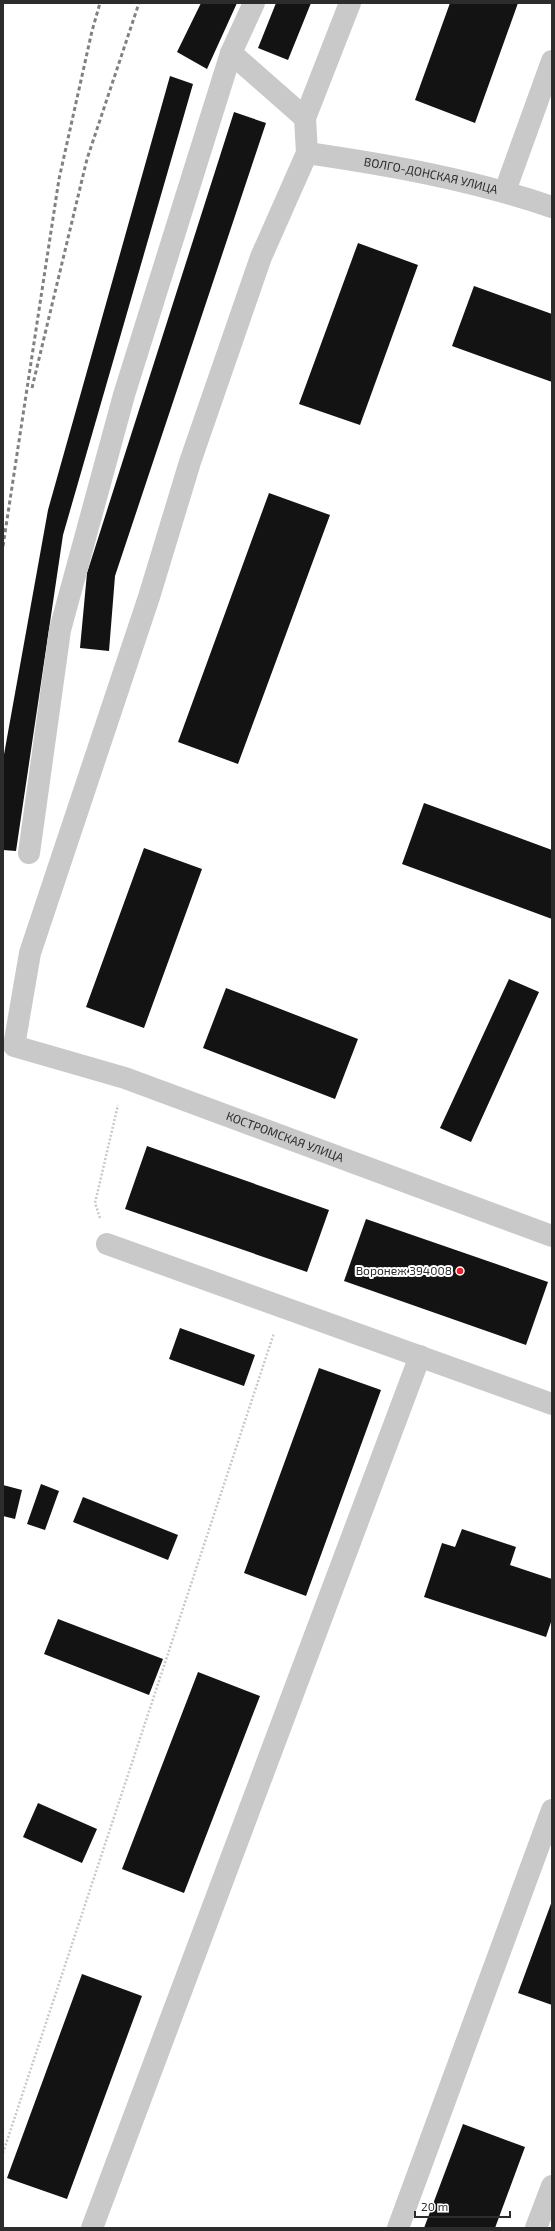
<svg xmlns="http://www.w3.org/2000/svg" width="555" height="2231" viewBox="0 0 555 2231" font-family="'Exo 2',sans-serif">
<rect width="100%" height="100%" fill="#fff"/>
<path fill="#131313" d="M201,3H237L207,69L177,52Z
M276,3H311L288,60L258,48Z
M450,3H518L475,123L415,100Z
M170,76L193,84L63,535L16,851L3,850V760L48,510Z
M234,112L266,123L115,576L109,651L80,648L87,573Z
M358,243L418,265L360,425L299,404Z
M474,286L552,314V382L452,346Z
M269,493L330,515L238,764L178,742Z
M424,803L552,850V919L402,864Z
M144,848L202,869L144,1028L86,1007Z
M509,979L539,992L471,1142L440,1128Z
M226,988L358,1039L335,1099L203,1048Z
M147,1146L329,1210L307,1272L125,1209Z
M366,1219L548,1282L526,1345L344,1281Z
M180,1328L255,1355L244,1386L169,1359Z
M319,1368L381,1390L306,1596L244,1573Z
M41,1484L59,1491L45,1530L27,1524Z
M3,1485L22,1490L15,1519L3,1516Z
M83,1497L178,1535L168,1560L73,1522Z
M462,1529L516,1547L510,1565L552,1579V1619L546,1637L424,1597L442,1543L455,1547Z
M58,1619L163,1659L149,1695L44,1654Z
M198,1672L260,1696L184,1893L122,1869Z
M38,1803L97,1829L82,1863L23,1837Z
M552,1901V2005L518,1993Z
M82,1974L142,1996L67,2199L7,2178Z
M463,2124L525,2147L495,2228H424Z"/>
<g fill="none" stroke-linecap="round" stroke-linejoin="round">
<path stroke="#c9c9c9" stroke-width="2.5" stroke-dasharray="2 2" stroke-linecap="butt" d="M100,1218L95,1203L118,1105
M3,2153L274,1333"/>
<g stroke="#c9c9c9" stroke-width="22">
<path d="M254,3L231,53L305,118"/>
<path id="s1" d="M350,3L305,118L307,153L261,257L190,462L149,597L30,953L14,1046L125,1078L552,1236"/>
<path id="s2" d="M307,153C390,165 473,180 552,207"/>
<path d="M505,191L552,61"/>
<path d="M29,853L60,630L124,395L231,53"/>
<path d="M107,1244L552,1404"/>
<path d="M92,2228L420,1356"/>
<path d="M398,2228L552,1810"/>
<path d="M536,2228L552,2186"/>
</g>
<path stroke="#818181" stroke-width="3" stroke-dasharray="4 3" stroke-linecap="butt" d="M32,388L87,159L139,3
M3,546L59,179L92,31L100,3"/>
</g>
<circle fill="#f71a2a" stroke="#fff" stroke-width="1.5" cx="460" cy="1271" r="4"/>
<g text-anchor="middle" stroke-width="4" stroke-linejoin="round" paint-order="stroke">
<g font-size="12" fill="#2c2c2c" stroke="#fff">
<text dy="4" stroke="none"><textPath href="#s2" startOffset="126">ВОЛГО-ДОНСКАЯ УЛИЦА</textPath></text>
<text dy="4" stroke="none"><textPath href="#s1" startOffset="1386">КОСТРОМСКАЯ УЛИЦА</textPath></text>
</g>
<g font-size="12" fill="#2c2c2c" stroke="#fff" text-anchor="end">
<text x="452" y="1275">Воронеж 394008</text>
</g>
</g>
<rect width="555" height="2231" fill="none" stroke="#2c2c2c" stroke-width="8"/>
<path d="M415 2211v6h95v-6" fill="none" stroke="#2c2c2c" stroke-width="2"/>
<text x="421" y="2211" font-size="12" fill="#2c2c2c" stroke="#ffffff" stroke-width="3" paint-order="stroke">20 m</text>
</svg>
